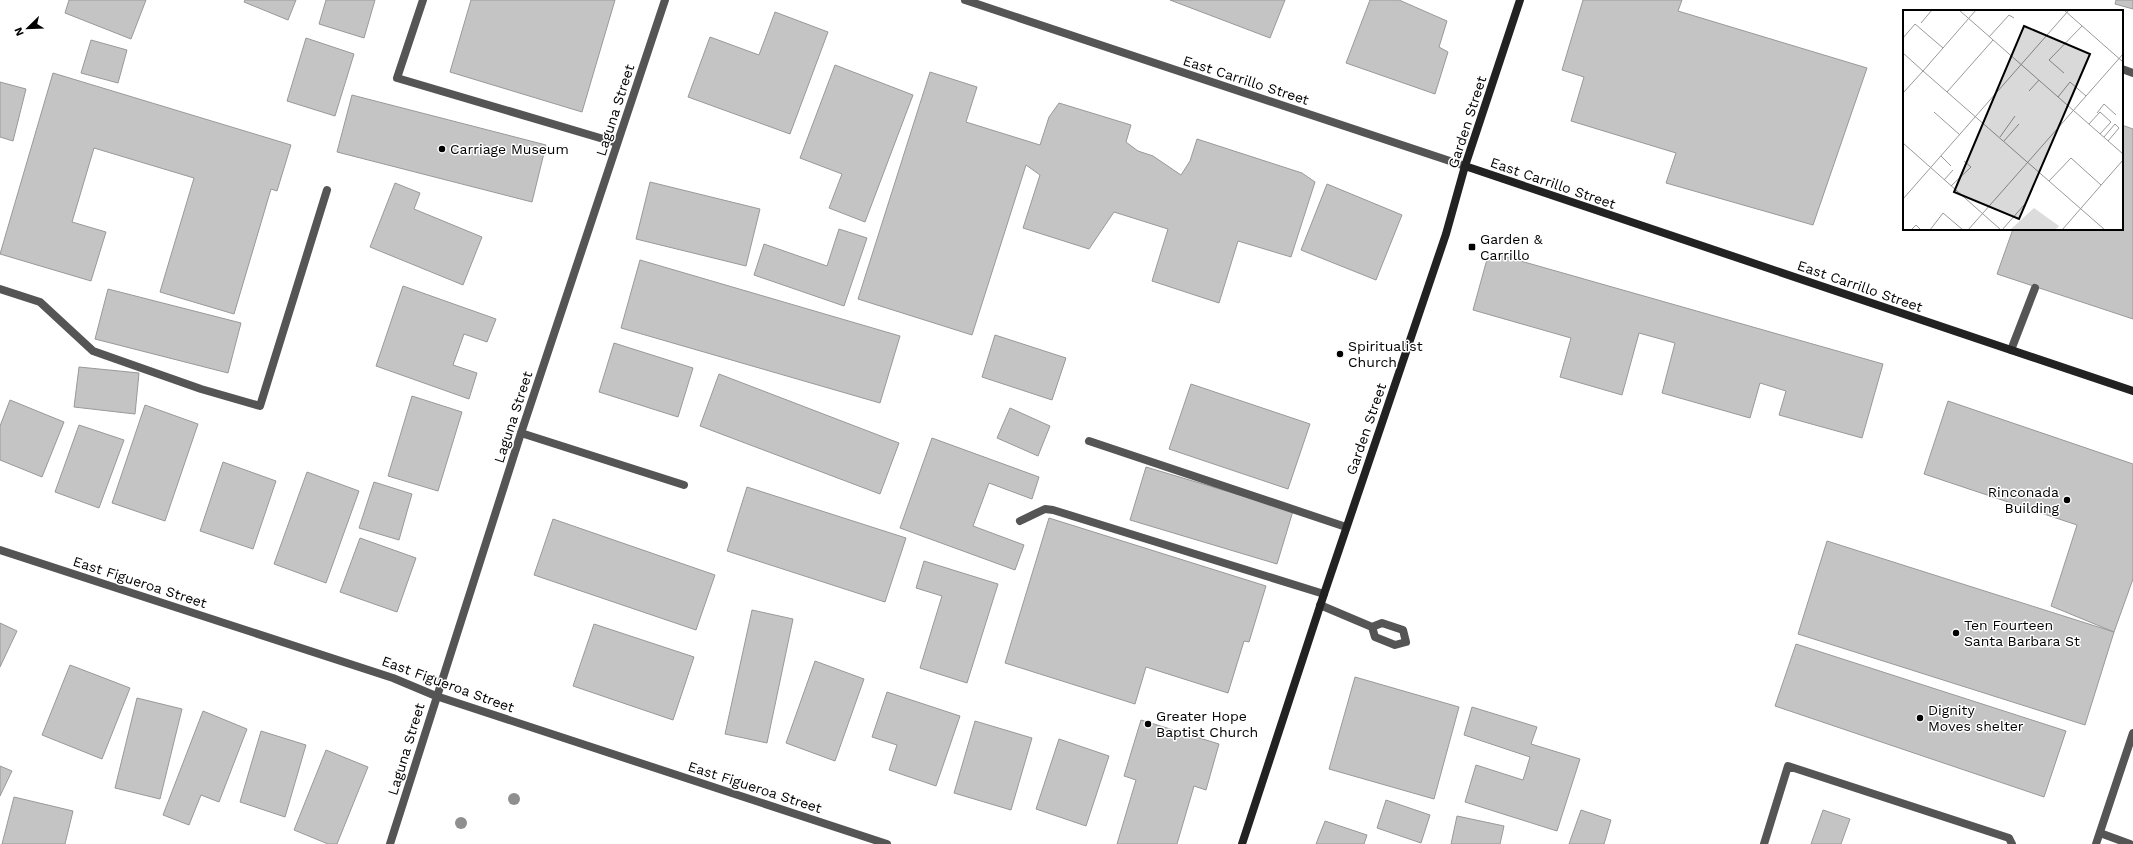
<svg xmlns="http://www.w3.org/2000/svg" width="2133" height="844" viewBox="0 0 2133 844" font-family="'Work Sans',sans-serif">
<rect width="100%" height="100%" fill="#fff"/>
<path fill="#c4c4c4" stroke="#999" d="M69,0H146L131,39L65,13Z
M245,0H296L288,20L244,2Z
M326,0H375L364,38L319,24Z
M471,0H615L582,112L450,72Z
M1170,0H1285L1270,38Z
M1370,0H1399L1447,21L1439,47L1448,52L1435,94L1346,63Z
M1583,0H1682L1678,11L1867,68L1813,225L1666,183L1676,153L1571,121L1584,77L1562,70Z
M2116,0H2133V9L2115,4Z
M775,12L828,32L790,134L688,97L710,37L759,55Z
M306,38L354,54L335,116L287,101Z
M91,40L127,50L118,83L81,73Z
M835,65L913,95L865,222L829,208L842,174L800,158Z
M930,72L977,87L966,122L1040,145L1049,117L1059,103L1131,125L1126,142L1138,151L1153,156L1181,175L1190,161L1197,139L1302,173L1315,182L1291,257L1238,241L1219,303L1152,281L1168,229L1114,212L1089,249L1023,228L1040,175L1026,165L972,335L858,299Z
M53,73L291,145L277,191L271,189L234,314L160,292L194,178L94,148L72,222L106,232L91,281L0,254Z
M0,82L26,89L13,141L0,137Z
M352,95L546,145L532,202L337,152Z
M2122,125L2133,129V319L1997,274L2013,229H2122Z
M650,182L760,209L746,266L636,239Z
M395,183L420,193L414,209L482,237L463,285L370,247Z
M1327,184L1402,215L1376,280L1301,250Z
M839,229L867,238L844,306L754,275L764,244L827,266Z
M1489,252L1883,364L1862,438L1779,415L1786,391L1760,383L1750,418L1662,393L1675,343L1639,333L1622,395L1560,377L1571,338L1473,310Z
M640,260L900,336L880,403L621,328Z
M403,286L496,319L487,342L464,334L453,365L477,373L469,399L376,366Z
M108,289L241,323L228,373L95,339Z
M995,335L1066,358L1052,400L982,377Z
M614,343L693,368L678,417L599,392Z
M79,367L139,373L135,414L74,407Z
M719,374L899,443L880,494L700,426Z
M1191,384L1310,424L1288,489L1169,449Z
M412,396L462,412L438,491L388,476Z
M10,400L64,422L42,477L0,460V426Z
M1948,401L2133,464V579L2114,632L2051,606L2077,525L1924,474Z
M145,405L198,424L165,521L112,503Z
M1010,408L1050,426L1038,456L997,438Z
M79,425L124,440L99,508L55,492Z
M932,438L1039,477L1032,499L989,483L973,526L1024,545L1015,570L900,528Z
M223,462L276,481L253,549L200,531Z
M1146,467L1293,511L1277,564L1130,520Z
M307,472L359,491L326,583L274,564Z
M374,482L412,494L399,540L359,528Z
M747,487L906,538L885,602L727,551Z
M1049,518L1266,586L1249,642L1244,641L1228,693L1146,667L1135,704L1005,663Z
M553,519L715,575L696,630L534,575Z
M360,538L416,558L397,612L340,592Z
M1827,541L2114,632L2085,725L1798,634Z
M924,561L998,584L967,683L920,668L942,596L916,588Z
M752,610L793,619L767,743L725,734Z
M0,623L17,631L0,667Z
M594,624L694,657L673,720L573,686Z
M1796,644L2066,731L2044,797L1775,706Z
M815,661L864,679L835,761L786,743Z
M70,665L130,688L102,759L42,735Z
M1355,677L1459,707L1434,799L1329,769Z
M887,692L960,716L936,786L889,770L897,745L872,737Z
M137,698L182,709L160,799L115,788Z
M1472,707L1537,727L1531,744L1580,759L1557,831L1465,802L1476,765L1523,780L1530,757L1464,735Z
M203,711L247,729L219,802L201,795L189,825L163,815Z
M1141,720L1219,744L1206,790L1194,786L1177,844H1117L1136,780L1124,776Z
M975,721L1032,738L1011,810L954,793Z
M261,731L306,745L285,817L240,802Z
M1059,739L1109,756L1086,826L1036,809Z
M326,750L368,767L337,844H328L294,830Z
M0,766L12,771L0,796Z
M14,797L73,811L65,844H2Z
M1386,800L1430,815L1421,843L1377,828Z
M1581,810L1611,820L1604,844H1569Z
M1823,810L1850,819L1841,844H1811Z
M1457,816L1504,826L1500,844H1451Z
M1325,821L1367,835L1364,844H1316Z"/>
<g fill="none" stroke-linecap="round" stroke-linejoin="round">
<path stroke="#555" stroke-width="8" d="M423,0L397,78L617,143
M2122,69L2133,73
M0,289L40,302L93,351L201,389L260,406L327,190
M2011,350L2035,288
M521,433L684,485
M1089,441L1346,527
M1020,521L1045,509L1053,510L1324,594
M1320,605L1372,627
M1382,623L1403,630L1406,642L1395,645L1375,637L1372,627Z
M2100,833L2130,844
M1764,844L1788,766L2009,838L2012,844"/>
<path stroke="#555" stroke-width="8" d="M965,0L1465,166
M0,550L393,678L436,696L887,844
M390,844L521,433L665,0
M2096,844L2133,733"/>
<path stroke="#222" stroke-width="8" d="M1465,166L2133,391
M1242,844L1324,594L1446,234L1465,166L1520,0"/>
</g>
<g fill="#8f8f8f">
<circle cx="514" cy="799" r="6"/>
<circle cx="461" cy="823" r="6"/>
</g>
<g fill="#000" stroke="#fff" stroke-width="1.5">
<circle cx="442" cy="149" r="4"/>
<rect x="1468" y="243" width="8" height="8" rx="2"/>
<circle cx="1340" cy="354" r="4"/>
<circle cx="2067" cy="500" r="4"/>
<circle cx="1956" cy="633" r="4"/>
<circle cx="1920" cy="718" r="4"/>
<circle cx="1148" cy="724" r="4"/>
</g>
<g text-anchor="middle" stroke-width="3" stroke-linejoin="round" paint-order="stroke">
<g font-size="14" fill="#000" stroke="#fff">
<text transform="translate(1246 80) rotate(18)" y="5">East Carrillo Street</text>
<text transform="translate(615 110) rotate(-72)" y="5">Laguna Street</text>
<text transform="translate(1467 122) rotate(-72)" y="5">Garden Street</text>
<text transform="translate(1553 183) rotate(19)" y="5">East Carrillo Street</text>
<text transform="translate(1860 286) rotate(19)" y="5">East Carrillo Street</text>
<text transform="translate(513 417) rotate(-72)" y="5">Laguna Street</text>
<text transform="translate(1366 429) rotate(-71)" y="5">Garden Street</text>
<text transform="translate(140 582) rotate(18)" y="5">East Figueroa Street</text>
<text transform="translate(448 684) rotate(20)" y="5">East Figueroa Street</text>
<text transform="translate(406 749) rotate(-73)" y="5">Laguna Street</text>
<text transform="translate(755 787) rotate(18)" y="5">East Figueroa Street</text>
</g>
<g font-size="14" fill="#000" stroke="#fff" text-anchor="start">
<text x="450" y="154">Carriage Museum</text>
<text x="1480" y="244">Garden &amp;<tspan x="1480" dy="16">Carrillo</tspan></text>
<text x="1348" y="351">Spiritualist<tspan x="1348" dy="16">Church</tspan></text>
<text x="2059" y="497" text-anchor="end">Rinconada<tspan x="2059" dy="16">Building</tspan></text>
<text x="1964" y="630">Ten Fourteen<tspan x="1964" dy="16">Santa Barbara St</tspan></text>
<text x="1928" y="715">Dignity<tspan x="1928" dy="16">Moves shelter</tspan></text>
<text x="1156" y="721">Greater Hope<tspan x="1156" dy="16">Baptist Church</tspan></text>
</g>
</g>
<g transform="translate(1903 10)">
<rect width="220" height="220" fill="#fff"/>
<path d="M131,198L156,216L152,220H107Z" fill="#dcdcdc"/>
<path fill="none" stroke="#999" stroke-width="1" d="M56,0L220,144M73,0L20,61L202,220M161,0L220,52M18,13L29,0M86,27L106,5L111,8M0,28L12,14L40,38M0,43L20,61L0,83M161,63L146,50L179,16M126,81L136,70M44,82L90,30M155,87L167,72L183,86M31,102L57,125M194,103L201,94L213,105M186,114L197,102L208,112L197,124M97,127L112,106M201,127L212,114L216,118L205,131M101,131L116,114M0,133L98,220M38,146L48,156M125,152L220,44M41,170L50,160M146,171L168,148L198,175M48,176L68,157L61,151M0,189L166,0M8,220L13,215L18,220M27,220L40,203L60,220M65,220L125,152M99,220L121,195M159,220L220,150"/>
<path fill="#000" fill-opacity="0.15" stroke="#000" stroke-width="2" d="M121,16L187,44L116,209L51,182Z"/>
<rect width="220" height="220" fill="none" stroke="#000" stroke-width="2"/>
</g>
<g transform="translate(28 28) rotate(247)" stroke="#ffffff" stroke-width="3" paint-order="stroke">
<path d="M0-3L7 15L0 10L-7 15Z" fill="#000000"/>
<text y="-6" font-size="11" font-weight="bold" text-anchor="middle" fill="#000000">N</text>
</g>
</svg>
